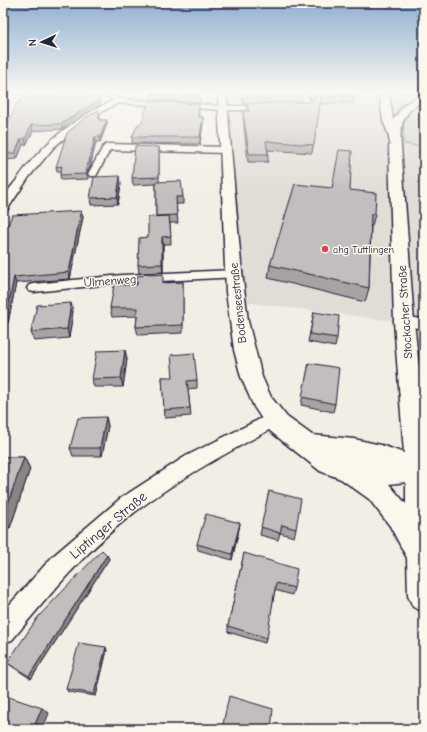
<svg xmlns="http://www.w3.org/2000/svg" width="427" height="732" viewBox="0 0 427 732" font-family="'Comic Neue',sans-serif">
<rect width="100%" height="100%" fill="#f2eee5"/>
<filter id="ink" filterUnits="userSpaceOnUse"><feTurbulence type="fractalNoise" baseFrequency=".025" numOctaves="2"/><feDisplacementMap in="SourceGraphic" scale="8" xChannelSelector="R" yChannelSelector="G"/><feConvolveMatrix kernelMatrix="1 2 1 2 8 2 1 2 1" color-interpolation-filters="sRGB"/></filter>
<g filter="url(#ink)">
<path fill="#e0dcd6" d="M225,92H378L383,103L388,137L404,144L424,147V325L246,302L228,108Z"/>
<path fill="#d4d1cc" stroke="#7b7a84" d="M388,92H423L402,104L397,110H393Z
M424,100V147L404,144C403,121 402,112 424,100Z"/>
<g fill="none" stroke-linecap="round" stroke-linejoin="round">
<defs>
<path id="minor" d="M104,92H111L119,99L224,106H268L272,108L268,110H224L118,103L85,121L54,147L29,177L7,210L3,211C3,207 2,202 3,199C6,192 13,185 18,178C42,144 74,118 112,101Z
M298,92H305L313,106L312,108L290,109V105L304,104Z
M107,144L227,147L231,150L227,153L110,150L96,176H90L88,174L103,147Z
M234,270L240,274L239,277L122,283L34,292L29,291L27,288L29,285L34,284L122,275Z
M404,317L424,319V329L399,325L397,322L399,319Z
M274,412L280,414L283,419L280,424C231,451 180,477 135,512C88,548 50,594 12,640L3,643V612L53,556L121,498L186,456Z"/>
<path id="tertiary" d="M218,92H226L241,263L248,321L262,377L271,397L287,417L312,435L354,439L381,445L404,453L394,322L389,146L395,143L401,146L414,322L424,412V612L413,607L408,596L407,558L390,526L369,499L341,479L320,471L270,431L254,407L241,377L234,350L226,292ZM406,482V504L389,484Z"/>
<path id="primary" d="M379,92H389L393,120L404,105L424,93V100C404,111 399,124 401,146L399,148H391L388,133L383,121Z"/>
</defs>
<use href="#minor" stroke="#22223b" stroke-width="3"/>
<use href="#tertiary" stroke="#22223b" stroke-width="3"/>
<use href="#primary" stroke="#22223b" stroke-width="3"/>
<use href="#minor" fill="#fbf7ec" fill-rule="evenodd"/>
<use href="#tertiary" fill="#fbf7ec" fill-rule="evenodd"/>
<use href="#primary" fill="#fbf7ec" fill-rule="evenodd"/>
</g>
<path fill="#a7a3a3" stroke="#22223b" d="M99,92L100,105L63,129L33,131L26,145H23L17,159L3,160V134Z
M239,92H301L302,95V102H310L312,101L306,92H350L354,96L353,103L320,104L312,153L268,150V162H248L243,118V111H246L247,104H244Z
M152,94L200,97V103L152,100Z
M199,110V117H203V123L200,144L132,143V137L141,124Z
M100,115V120H107V124L100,142H96L90,167L87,173L88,179L61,180L60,175L61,171H57L56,167Z
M159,147V182L183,197V204H176L178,223H170L171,244H163V272L139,273L138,265L148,237L156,216V184L133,185L132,178Z
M121,183L118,204L91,205L90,198Z
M350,190L375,214L372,226H371L369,288L365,302L268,278L270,265Z
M83,217L70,279L16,283L8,323L3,324V228Z
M183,282V333L138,335L136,327L137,316L112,317L110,308L137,285L163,283Z
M73,311L69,338L34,341L31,332Z
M314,312L337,338L335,347L308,342Z
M125,350L127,359L123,387H94L92,379Z
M309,363L335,404L333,412L301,405Z
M162,377L197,380V388L188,389L191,416L165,418Z
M106,417L108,426L102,456H73L70,448Z
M3,457H24L30,469L10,528H3Z
M269,491L296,529L294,537L280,533L278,540L260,535Z
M240,523L239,529L232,560L198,550L197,544Z
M244,553L294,588L292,595L275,590L265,643L228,632V626Z
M107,555L109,559L31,679L7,663Z
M107,650L96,696L68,692L66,689Z"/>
<path fill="#888585" stroke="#22223b" d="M99,92L100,105L63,129L61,124Z
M203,117V123L200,144V137Z
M107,120V124L100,142V137Z
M31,125L33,131L26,145L25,139Z
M95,137L96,142L90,167L87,173L86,168Z
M21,139L23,145L17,159L15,153Z
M120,176L121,183L118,204L117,197Z
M81,211L83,217L70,279L69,272Z
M162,237L163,244V272L162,264Z
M14,277L16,283L8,323L6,316Z
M71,303L73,311L69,338L67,329Z
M125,350L127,359L123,387L121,378Z
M106,417L108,426L102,456L100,448Z
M24,457L30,469L10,528L3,518Z
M240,523L239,529L232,560V554Z
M107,555L109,559L31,679L29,676Z
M106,647L107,650L96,696L94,694Z
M42,708L49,713L43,729H33Z"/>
<path fill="#c2bebe" stroke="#22223b" d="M26,92H99V100L61,124L31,125L25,139H21L15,153L3,154V134L17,103H19L23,94H26Z
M152,92H198L200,97L152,94Z
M242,92H301L302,95L244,97Z
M311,92H350L354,96L321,97L314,145L266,141L268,154H249L243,111H249L247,104L310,102L315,98Z
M149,101L199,104L198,117H203L200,137H132L138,124H141Z
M99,110V120H107L100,137H95L89,162L86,168L87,174L60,175L62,166L56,167L67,133L85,118Z
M135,146L159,147V177L132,178Z
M339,150L352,151L350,190L376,193L375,214H371L369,288L270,265L295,184L332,188Z
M120,176L117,197L90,198L94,177Z
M181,181L183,197H176L177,215L156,216V182Z
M81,211L69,272L14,277L6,316H3V228L4,225H8L12,215Z
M169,216L171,236L162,237V264L138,265L139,238L148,237V217Z
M163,274V283L183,282V325L136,327L138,308H110L114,285H137V276Z
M71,303L67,329L31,332L37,305Z
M314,312L339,316L337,338L310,334Z
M125,350L121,378L92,379L97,351Z
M194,353L197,380L187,381L190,408L164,410L162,377H173L171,355Z
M309,363L339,368L335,404L302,397Z
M106,417L100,448H70L78,418Z
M3,457H24L3,517Z
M269,491L301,499L296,529L282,525L280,533L261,527Z
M206,514L240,523L232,554L197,544Z
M102,550L107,555L29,676L7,663L38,617Z
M244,553L297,569L294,588L276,583L267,638L228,626Z
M79,643L106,647L94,694L66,689Z
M3,695L42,708L33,729H3Z
M229,696L273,709L271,729H222Z"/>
</g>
<linearGradient id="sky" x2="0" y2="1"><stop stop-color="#91b0d0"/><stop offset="0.47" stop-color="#f9f7f3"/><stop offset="1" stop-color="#f9f7f3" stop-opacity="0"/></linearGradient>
<rect width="427" height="195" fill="url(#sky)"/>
<circle fill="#d1495b" stroke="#fbf7ec" stroke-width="1.5" cx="325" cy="249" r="4"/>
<g text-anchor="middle" stroke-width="3" stroke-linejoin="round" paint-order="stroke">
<g font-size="10" fill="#22223b" stroke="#fbf7ec" text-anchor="start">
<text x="333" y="253">ahg Tuttlingen</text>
</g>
<g font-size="12" fill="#22223b" stroke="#fbf7ec">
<text transform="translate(110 281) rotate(-4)" y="4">Ulmenweg</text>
<text transform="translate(238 303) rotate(-96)" y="4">Bodenseestraße</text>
<text transform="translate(405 312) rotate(-94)" y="4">Stockacher Straße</text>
</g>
<g font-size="14" fill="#22223b" stroke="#fbf7ec">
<text transform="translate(108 525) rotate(-40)" y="5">Liptinger Straße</text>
</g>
</g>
<rect width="427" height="732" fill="none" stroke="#fbf7ec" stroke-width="16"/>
<rect x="8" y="8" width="411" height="716" fill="none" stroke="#22223b" stroke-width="1.5" filter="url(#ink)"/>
<g transform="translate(42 42) rotate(266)" stroke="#fbf7ec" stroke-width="3" paint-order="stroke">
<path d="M0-3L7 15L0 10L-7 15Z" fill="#22223b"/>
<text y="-6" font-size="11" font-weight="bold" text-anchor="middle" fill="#22223b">N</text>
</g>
</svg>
